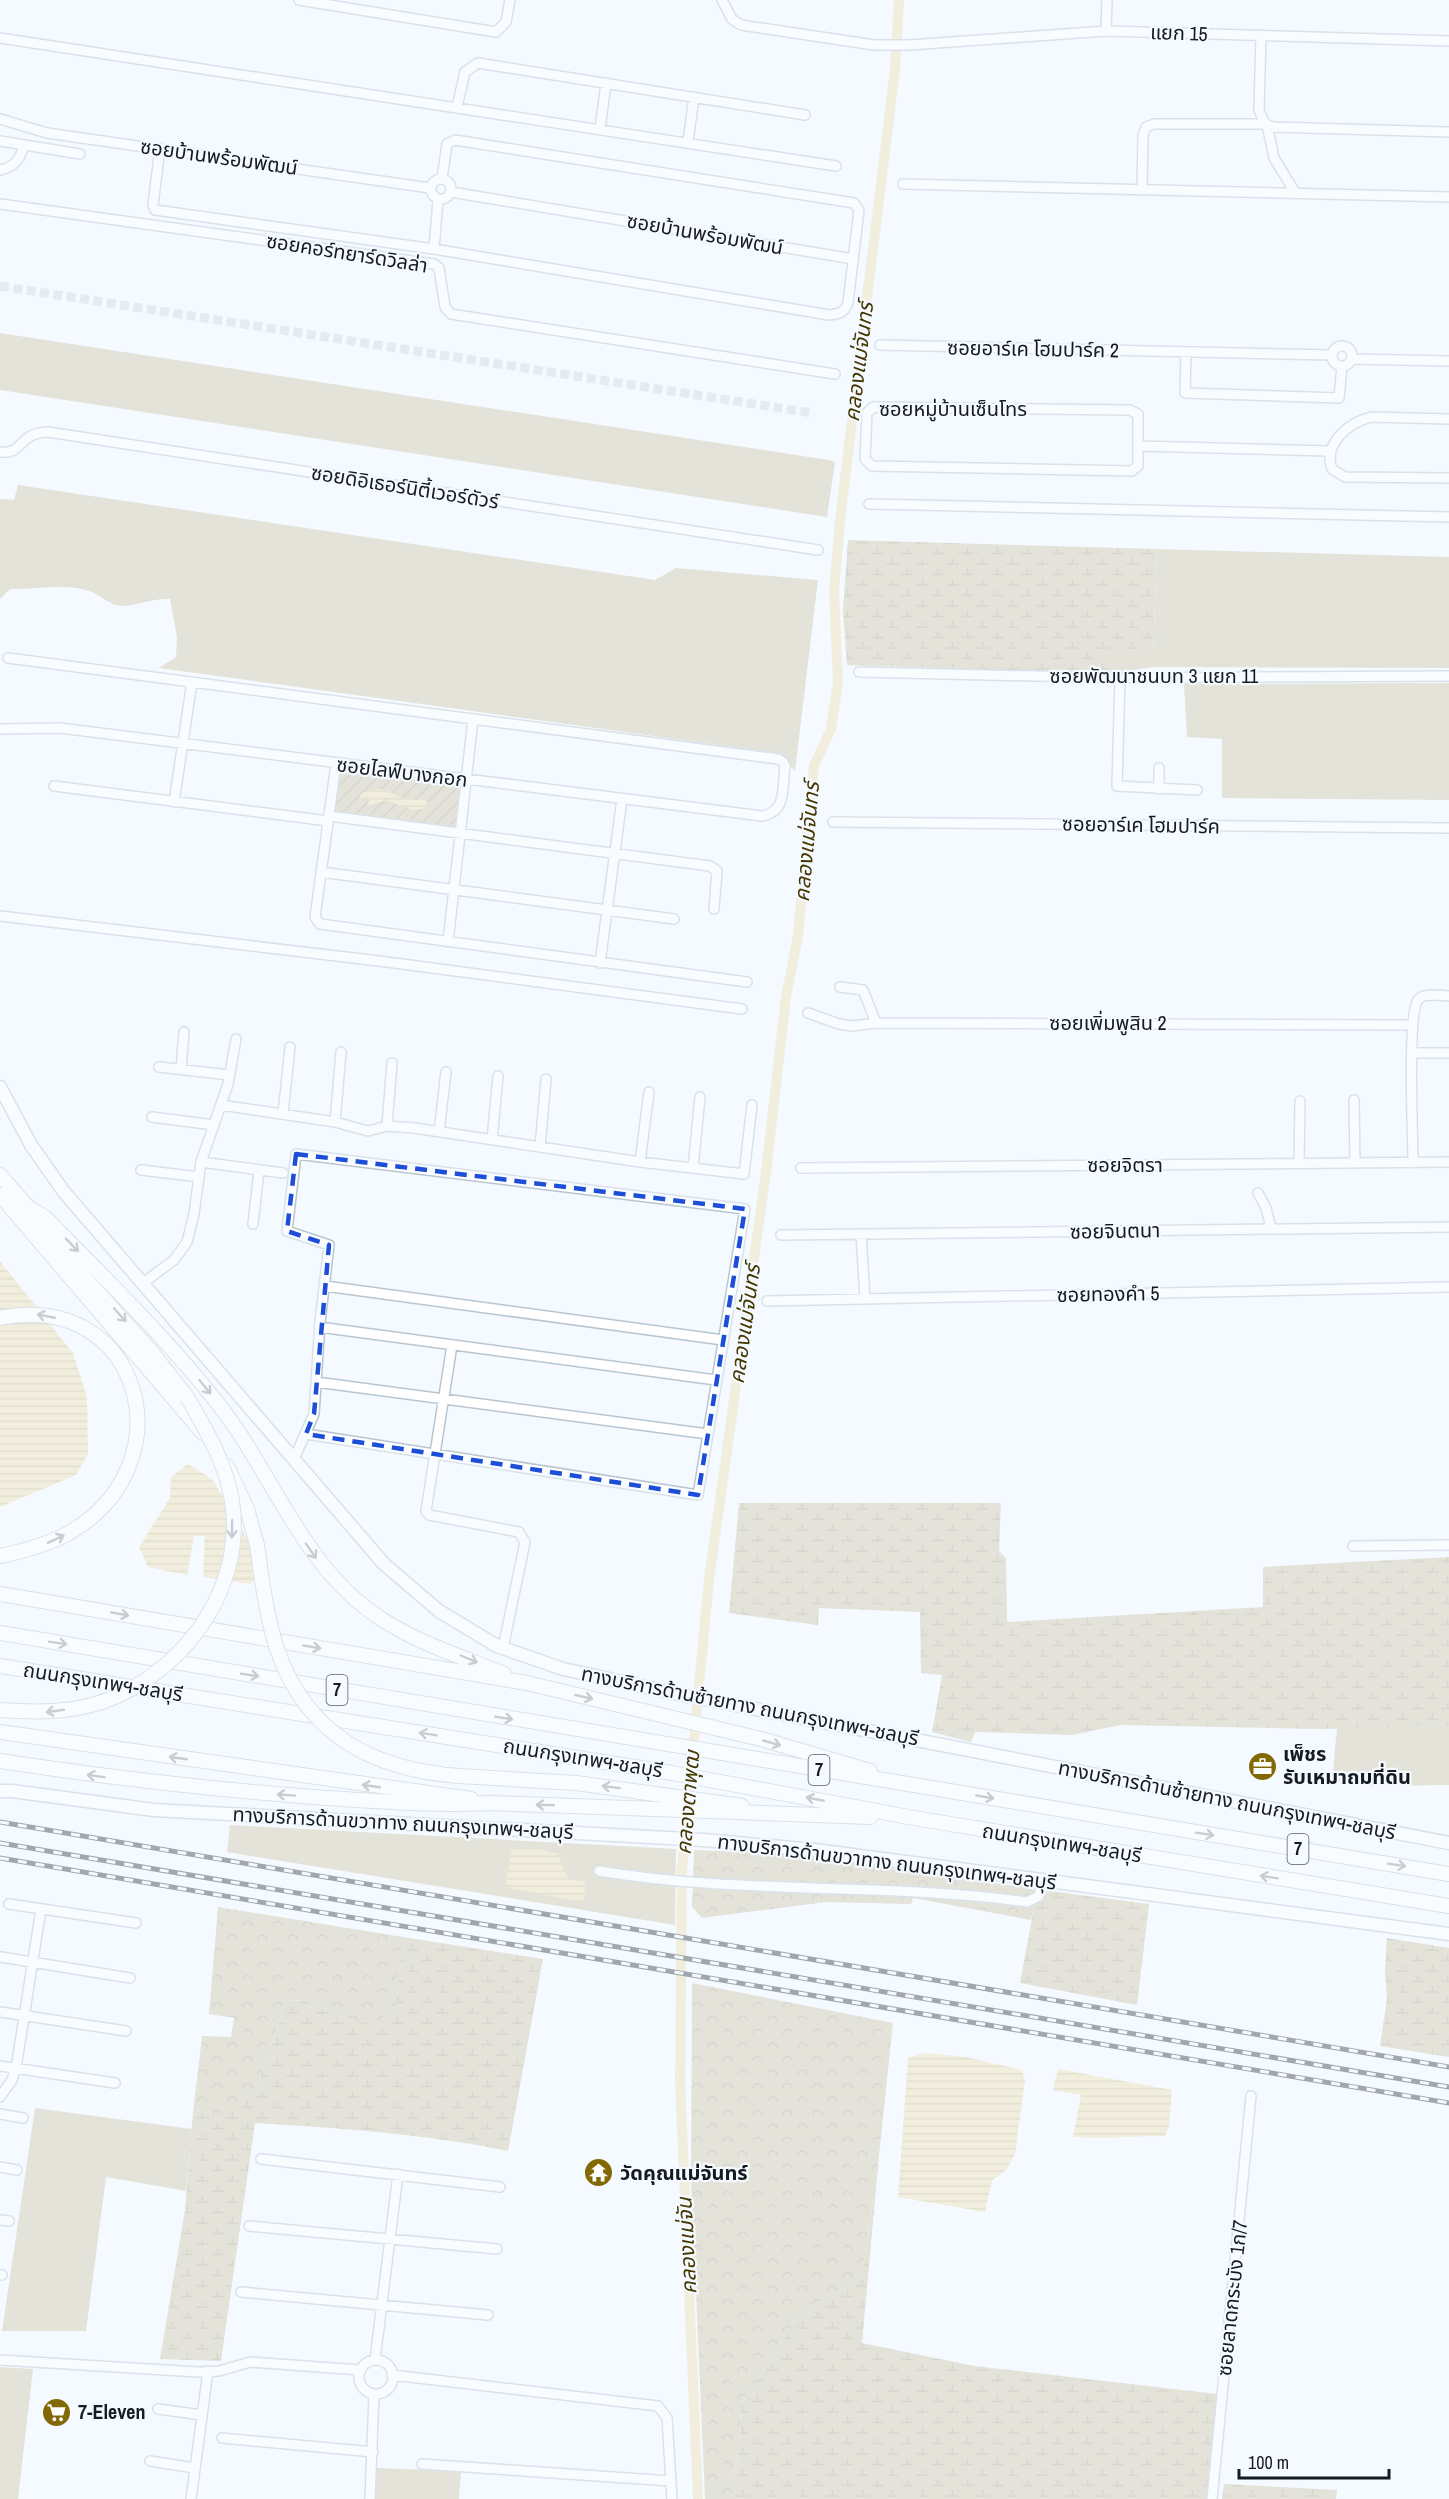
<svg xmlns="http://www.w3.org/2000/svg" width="1449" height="2499" viewBox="0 0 1449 2499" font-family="'Archivo Narrow','Noto Sans Thai',sans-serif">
<defs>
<pattern id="forest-crowns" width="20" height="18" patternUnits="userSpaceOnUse" patternTransform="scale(1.5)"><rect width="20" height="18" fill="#d1c8ad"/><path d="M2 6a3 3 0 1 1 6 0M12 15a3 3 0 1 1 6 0" fill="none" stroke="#b3ab95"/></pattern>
<pattern id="wetland-marsh" width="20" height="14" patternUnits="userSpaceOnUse" patternTransform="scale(1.5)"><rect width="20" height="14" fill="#d1c8ad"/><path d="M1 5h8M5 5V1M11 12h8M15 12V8" fill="none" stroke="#b3ab95"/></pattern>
<pattern id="garden-furrows" width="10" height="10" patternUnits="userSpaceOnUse" patternTransform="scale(1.5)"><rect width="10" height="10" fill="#d1c8ad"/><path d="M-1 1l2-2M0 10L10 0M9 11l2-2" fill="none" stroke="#b3ab95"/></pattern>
<pattern id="water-rules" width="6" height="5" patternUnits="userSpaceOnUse" patternTransform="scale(1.5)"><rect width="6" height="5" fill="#efe0b4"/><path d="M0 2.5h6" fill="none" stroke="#ccc09a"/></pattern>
</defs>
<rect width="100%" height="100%" fill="#f4faff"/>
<path fill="#d1c8ad" d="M0,333L829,460L835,462L827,517L0,390Z
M18,485L655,580L676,568L818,580L795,771L777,753L159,668L176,657L177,637L170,599C153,598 139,605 123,606C110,606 101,595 89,591C65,583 35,590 10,589L0,599V499L14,500Z
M1157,549L1449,557V668L1153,667L1109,674V654H1153Z
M1449,683V800L1222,798V739L1187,737L1184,684Z
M1449,1726V1785L1372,1786L1332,1781L1337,1728Z
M230,1825L676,1849L675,1925L227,1852Z
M35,2108L192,2129L186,2191L106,2177L86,2331H2Z
M0,2367L33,2369L18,2499H0Z
M377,2468L461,2471L459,2499H375Z"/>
<path fill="url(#forest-crowns)" d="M694,1850L792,1854L1049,1891L1034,1907L1031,1920L913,1898L911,1904L826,1902L702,1918L692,1907Z
M218,1907L403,1937L395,2006L376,2026L336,2015L306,2001L286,2000L256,2091L221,2116L193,2113L202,2036L231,2037L234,2018L209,2014Z
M692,1983L893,2023L879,2156L862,2276L799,2315L741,2405L739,2444L731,2499H705L691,2178Z"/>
<path fill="url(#wetland-marsh)" d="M848,540L1157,549L1153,654H1110L1109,674L847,665L843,611Z
M739,1503H1001L999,1551L1006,1558L1007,1622L1263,1607V1567L1449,1557V1726L1319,1729L1121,1725L1072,1735L975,1732L971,1742L932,1732L942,1675L921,1673L920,1612L819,1608L818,1625L729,1613Z
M1049,1891L1149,1904L1137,2005L1020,1983L1034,1907Z
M403,1937L543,1959L508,2151C426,2134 339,2128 255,2123L221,2361L160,2359L185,2210L193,2113L221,2115L256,2091L286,2000L306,2001L336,2015L376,2025L395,2006Z
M1387,1938L1449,1948V2057L1380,2046L1387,1999L1385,1971Z
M879,2156L862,2343L974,2366L1217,2394L1206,2499H731L739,2444L741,2405L799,2315L862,2276Z
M1224,2484L1337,2490L1336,2499H1222Z"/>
<path fill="url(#garden-furrows)" d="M341,769L460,786L455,829L334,813Z"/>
<path fill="url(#water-rules)" d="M376,789C394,790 403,804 423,799L428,803L424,809C408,811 401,806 387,800L367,806L369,801L367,797L359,798L362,793Z
M0,1261L73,1353L87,1397L88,1454L76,1475L0,1507Z
M188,1464L212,1479L264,1567L251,1584L203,1577L205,1536H194L187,1575L148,1567L139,1547L170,1498L171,1477Z
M512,1849H538L558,1854L568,1879L585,1882L584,1902L508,1888L506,1881Z
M925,2053L966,2057L1022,2070L1025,2080L1015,2154L1006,2170L992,2180L985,2212L898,2197L908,2058Z
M1058,2069L1172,2090L1169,2126L1165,2136C1134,2136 1104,2139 1073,2137L1081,2095L1053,2090Z"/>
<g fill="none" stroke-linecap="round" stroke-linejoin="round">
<path stroke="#efe0b4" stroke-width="10" d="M698,2499L680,2081L682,1869L709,1579L766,1172L786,997L798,936L814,766L831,729L838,682L834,591L841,511L895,69L899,0"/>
<path stroke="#d3d9de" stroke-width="9" stroke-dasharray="9 4.5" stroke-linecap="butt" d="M0,286L812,413"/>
<defs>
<path id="minor" d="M299,0L496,32L506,22L510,0
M722,0L732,19L741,25L874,45H909L1106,31L1449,41
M1106,31L1107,0
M1261,35L1259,110L1265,124L1273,127L1449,132
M0,38L836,166
M457,107L465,72L478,63L805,115
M0,119L47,133L430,188
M1267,125L1274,158L1296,194
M600,129L606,83
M0,141L80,154
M688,142L694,97
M160,148L153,205L155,210L434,249L829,315C839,314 844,313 848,303L859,210L854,203L455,140L447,144L442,179
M0,170C15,167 20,159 24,145
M431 189a10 10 0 1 1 20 0a10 10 0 1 1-20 0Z
M903,184L1449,197
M1142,190L1143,135L1146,127L1154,124H1265
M451,192L853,259
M0,204L434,264L439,268L445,307L451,314L835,374
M434,249L438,200
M880,345L1332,355
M1332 356a10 10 0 1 1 20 0a10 10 0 1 1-20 0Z
M1186,352L1185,393L1339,398L1342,366
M1352,359L1449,361
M873,407L1130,410L1138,414V466L1132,471L872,466L865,459L867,413Z
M1449,419L1371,417C1348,423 1323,444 1332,469L1345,477L1449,478
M1139,446L1329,451
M0,452C24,455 17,433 48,432L818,550
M869,504L1449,517
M859,672L1120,678L1449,676
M1120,678L1117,786L1197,790
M0,729L60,728L762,816C787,812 782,788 785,766L783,762L778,759L8,658
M336,764L315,917L320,924L747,982
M54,786L328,821
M1159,789V768
M174,802L192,682
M329,816L710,866L717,871L714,909
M833,822L1449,828
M321,872L674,919
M0,916L379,961L742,1009
M448,942L473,719
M600,963L622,799
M840,987L863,990L876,1023
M808,1013L839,1024L852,1026L876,1023L1411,1025
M1413,1053H1449
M159,1067L230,1075
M181,1069L184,1032
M1354,1100L1355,1163
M221,1105L335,1122L368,1131L387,1126L414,1128L640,1162L744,1174L752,1105
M283,1114L290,1047
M152,1117L214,1125
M335,1122L341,1052
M387,1126L392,1063
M439,1132L446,1072
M492,1140L498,1076
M540,1147L546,1079
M201,1162L283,1173
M640,1162L649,1092
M1299,1163L1300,1101
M1413,1163C1413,1137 1407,1014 1418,1000C1423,992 1441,996 1449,996
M693,1168L700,1097
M801,1168L1449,1162
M141,1170L199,1177
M1258,1193L1266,1208L1271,1228
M253,1224L259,1170
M861,1234L865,1299
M781,1235L1449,1227
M143,1283L174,1260L187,1242L194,1214L201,1162L228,1084L236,1039
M325,1286L723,1340
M767,1301L1449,1287
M319,1327L716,1380
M452,1345L426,1511L429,1515L519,1532L525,1542L503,1648
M316,1382L708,1434
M294,1459L314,1414L320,1322L329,1245L287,1231L296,1154L745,1209L698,1495L306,1434
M1353,1546L1449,1545
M599,1871C741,1895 885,1882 1027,1902L1039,1896L1043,1880
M9,1904L136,1923
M1,1957L130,1978
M0,2012L126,2031
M0,2066L115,2083
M0,2097L12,2080L16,2068L41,1909
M0,2114L23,2118
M261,2159L500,2187
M0,2167L17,2170
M0,2220L9,2221
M249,2226L497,2249
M0,2275H2
M241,2292L488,2315
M0,2360L198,2372L219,2371L250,2362L360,2370
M375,2360L398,2174
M359 2377a17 17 0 1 1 34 0a17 17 0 1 1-34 0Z
M392,2375L658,2406L667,2418L672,2499
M158,2409L202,2415
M222,2438L373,2452
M150,2461L195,2468
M422,2464L671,2481
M191,2499L208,2371
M370,2499L374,2394
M1212,2499L1251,2096"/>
<path id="major" d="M0,1087L31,1145L64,1192L384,1564L439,1611L497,1646L563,1669L683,1695L1449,1843
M0,1791H12L154,1810L704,1840L815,1850L1449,1934"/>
<path id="highway" d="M0,1175L28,1207L34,1219L54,1244L150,1350L187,1397
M0,1195L203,1433
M28,1207L46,1218C105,1279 167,1338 219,1405C274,1475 302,1567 380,1618C417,1643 463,1657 504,1674
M0,1318C140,1289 190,1463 69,1533C47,1545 24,1551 0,1556
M227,1466L247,1509L257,1545
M0,1594L527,1683L761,1739L870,1771
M0,1633L1449,1874
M0,1666L672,1773L914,1818L1449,1906
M0,1732L471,1799
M0,1761C104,1777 208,1789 313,1797C372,1801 431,1806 491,1803L870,1817
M460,1776L576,1783L742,1806"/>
</defs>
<use href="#minor" stroke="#b8c6d2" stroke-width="12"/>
<use href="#major" stroke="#b8c6d2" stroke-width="15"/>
<use href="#highway" stroke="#b8c6d2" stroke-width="16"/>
<use href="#minor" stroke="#fff" stroke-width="9"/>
<use href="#major" stroke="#fff" stroke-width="12"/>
<use href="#highway" stroke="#fff" stroke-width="14"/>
<defs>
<path id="rail" d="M0,1822L1449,2067
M0,1843L1449,2087
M0,1858L1449,2103"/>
</defs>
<use href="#rail" stroke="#3f4449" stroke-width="5"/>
<use href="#rail" stroke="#f4faff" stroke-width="3" stroke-dasharray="9" stroke-linecap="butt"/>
<defs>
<path id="highway-bridge" d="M257,1545C262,1580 266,1615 277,1649C307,1736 374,1770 460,1776
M0,1710C38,1713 81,1713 117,1696C190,1663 245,1584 232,1501C226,1463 206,1430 187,1397"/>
</defs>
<use href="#highway-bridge" stroke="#b8c6d2" stroke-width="16" stroke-linecap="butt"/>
<use href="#highway-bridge" stroke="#fff" stroke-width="14"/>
</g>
<defs><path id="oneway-shaft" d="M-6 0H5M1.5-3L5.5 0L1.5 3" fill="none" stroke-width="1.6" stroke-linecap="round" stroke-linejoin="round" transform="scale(1.5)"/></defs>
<g stroke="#96989b">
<use href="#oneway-shaft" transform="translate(72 1245) rotate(46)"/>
<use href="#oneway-shaft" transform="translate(120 1315) rotate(48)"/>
<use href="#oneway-shaft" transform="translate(46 1316) rotate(-169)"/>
<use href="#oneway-shaft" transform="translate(205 1387) rotate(51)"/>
<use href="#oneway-shaft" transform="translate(232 1529) rotate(91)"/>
<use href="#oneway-shaft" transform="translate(56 1539) rotate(-25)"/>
<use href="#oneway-shaft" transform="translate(311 1551) rotate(55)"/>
<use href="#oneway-shaft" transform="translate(120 1614) rotate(10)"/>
<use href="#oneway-shaft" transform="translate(58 1643) rotate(9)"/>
<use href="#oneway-shaft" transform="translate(312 1647) rotate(10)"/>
<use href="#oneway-shaft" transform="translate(469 1659) rotate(23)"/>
<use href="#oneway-shaft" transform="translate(250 1675) rotate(9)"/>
<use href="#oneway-shaft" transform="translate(584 1697) rotate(13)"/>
<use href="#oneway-shaft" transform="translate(55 1711) rotate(172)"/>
<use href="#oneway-shaft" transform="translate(504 1718) rotate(9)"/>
<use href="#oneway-shaft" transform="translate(428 1734) rotate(-171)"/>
<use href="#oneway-shaft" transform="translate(772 1743) rotate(16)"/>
<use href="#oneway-shaft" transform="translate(178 1758) rotate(-172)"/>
<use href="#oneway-shaft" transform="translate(96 1776) rotate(-171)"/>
<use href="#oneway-shaft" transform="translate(371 1786) rotate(-172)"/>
<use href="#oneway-shaft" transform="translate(611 1787) rotate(-173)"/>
<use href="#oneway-shaft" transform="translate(286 1795) rotate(-176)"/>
<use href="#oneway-shaft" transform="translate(985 1797) rotate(10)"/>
<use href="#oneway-shaft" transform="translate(815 1799) rotate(-169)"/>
<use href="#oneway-shaft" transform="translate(545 1805) rotate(-178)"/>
<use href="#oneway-shaft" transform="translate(1205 1834) rotate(9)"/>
<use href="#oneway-shaft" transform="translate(1397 1865) rotate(9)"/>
<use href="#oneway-shaft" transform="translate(1269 1877) rotate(-171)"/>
</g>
<path d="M0 0H1449V2499H0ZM296,1154L745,1209L698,1495L306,1434L314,1414L329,1245L287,1231Z" fill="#f4faff" fill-opacity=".55" fill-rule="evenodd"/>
<path fill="none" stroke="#1d4ed8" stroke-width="4.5" stroke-dasharray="12 8" stroke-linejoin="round" d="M296,1154L745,1209L698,1495L306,1434L314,1414L329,1245L287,1231Z"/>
<defs>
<symbol id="office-disc" viewBox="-11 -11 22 22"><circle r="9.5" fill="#836903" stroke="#f4faff"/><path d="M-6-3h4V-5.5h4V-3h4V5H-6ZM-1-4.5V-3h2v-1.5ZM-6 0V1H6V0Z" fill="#fff"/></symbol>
<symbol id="temple-disc" viewBox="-11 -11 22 22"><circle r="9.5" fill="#836903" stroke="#f4faff"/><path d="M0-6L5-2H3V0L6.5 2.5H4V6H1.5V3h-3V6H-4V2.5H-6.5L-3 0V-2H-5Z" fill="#fff"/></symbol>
<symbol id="supermarket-disc" viewBox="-11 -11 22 22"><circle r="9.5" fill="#836903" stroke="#f4faff"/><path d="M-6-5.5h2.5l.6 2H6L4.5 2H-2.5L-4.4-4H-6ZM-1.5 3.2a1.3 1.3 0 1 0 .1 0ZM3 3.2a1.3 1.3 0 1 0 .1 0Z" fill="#fff"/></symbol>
</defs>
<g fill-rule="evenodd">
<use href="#office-disc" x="1246" y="1750" width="33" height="33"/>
<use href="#temple-disc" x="582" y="2156" width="33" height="33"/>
<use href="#supermarket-disc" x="40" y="2396" width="33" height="33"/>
</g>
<g text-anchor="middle" stroke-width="4.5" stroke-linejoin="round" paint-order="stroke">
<g fill="#f4faff" stroke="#595e63" stroke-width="1.5">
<rect x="326.5" y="1675" width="21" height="30" rx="4.5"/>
<rect x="808.5" y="1755" width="21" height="30" rx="4.5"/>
<rect x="1287.5" y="1834" width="21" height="30" rx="4.5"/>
</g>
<g font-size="18" font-weight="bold" fill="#161b20">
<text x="337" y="1696">7</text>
<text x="819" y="1776">7</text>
<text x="1298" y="1855">7</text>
</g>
<g font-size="20" fill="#161b20" stroke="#f4faff">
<text transform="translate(1179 33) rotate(2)" y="7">แยก 15</text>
<text transform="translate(219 157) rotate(8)" y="7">ซอยบ้านพร้อมพัฒน์</text>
<text transform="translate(705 234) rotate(10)" y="7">ซอยบ้านพร้อมพัฒน์</text>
<text transform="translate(347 253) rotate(9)" y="7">ซอยคอร์ทยาร์ดวิลล่า</text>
<text transform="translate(1033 349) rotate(1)" y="7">ซอยอาร์เค โฮมปาร์ค 2</text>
<text x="953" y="416">ซอยหมู่บ้านเซ็นโทร</text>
<text transform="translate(405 487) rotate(9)" y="7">ซอยดิอิเธอร์นิตี้เวอร์ดัวร์</text>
<text x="1154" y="683">ซอยพัฒนาชนบท 3 แยก 11</text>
<text transform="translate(402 772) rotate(7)" y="7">ซอยไลฟ์บางกอก</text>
<text transform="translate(1141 825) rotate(1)" y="7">ซอยอาร์เค โฮมปาร์ค</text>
<text x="1108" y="1030">ซอยเพิ่มพูสิน 2</text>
<text x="1125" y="1172">ซอยจิตรา</text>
<text transform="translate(1115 1231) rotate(-1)" y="7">ซอยจินตนา</text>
<text transform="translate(1108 1294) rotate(-1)" y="7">ซอยทองคำ 5</text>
<text transform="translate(103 1682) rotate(9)" y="7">ถนนกรุงเทพฯ-ชลบุรี</text>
<text transform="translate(750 1706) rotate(11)" y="7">ทางบริการด้านซ้ายทาง ถนนกรุงเทพฯ-ชลบุรี</text>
<text transform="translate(583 1758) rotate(9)" y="7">ถนนกรุงเทพฯ-ชลบุรี</text>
<text transform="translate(1227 1800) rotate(11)" y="7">ทางบริการด้านซ้ายทาง ถนนกรุงเทพฯ-ชลบุรี</text>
<text transform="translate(403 1823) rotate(3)" y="7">ทางบริการด้านขวาทาง ถนนกรุงเทพฯ-ชลบุรี</text>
<text transform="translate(1062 1843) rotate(9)" y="7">ถนนกรุงเทพฯ-ชลบุรี</text>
<text transform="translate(887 1862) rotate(7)" y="7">ทางบริการด้านขวาทาง ถนนกรุงเทพฯ-ชลบุรี</text>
<text transform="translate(1232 2298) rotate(-84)" y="7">ซอยลาดกระบัง 1ก/7</text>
</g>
<g font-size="20" font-weight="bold" fill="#161b20" stroke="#f4faff" text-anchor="start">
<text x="1283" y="1761">เพ็ชร<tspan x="1283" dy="23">รับเหมาถมที่ดิน</tspan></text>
<text x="620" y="2180">วัดคุณแม่จันทร์</text>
<text x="78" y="2419">7-Eleven</text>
</g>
<g font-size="21" font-style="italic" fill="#463700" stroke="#f4faff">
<text transform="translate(859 362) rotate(-83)" y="7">คลองแม่จันทร์</text>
<text transform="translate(807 842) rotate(-85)" y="7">คลองแม่จันทร์</text>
<text transform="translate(745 1324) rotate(-82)" y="7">คลองแม่จันทร์</text>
<text transform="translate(688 1803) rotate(-85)" y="7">คลองตาพุฒ</text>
<text transform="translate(687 2246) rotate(-93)" y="7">คลองแม่จัน</text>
</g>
</g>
<path d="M1239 2469v9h150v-9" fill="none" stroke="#161b20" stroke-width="3"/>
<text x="1248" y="2469" font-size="18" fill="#161b20" stroke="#f4faff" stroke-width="4.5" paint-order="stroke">100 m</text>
</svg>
